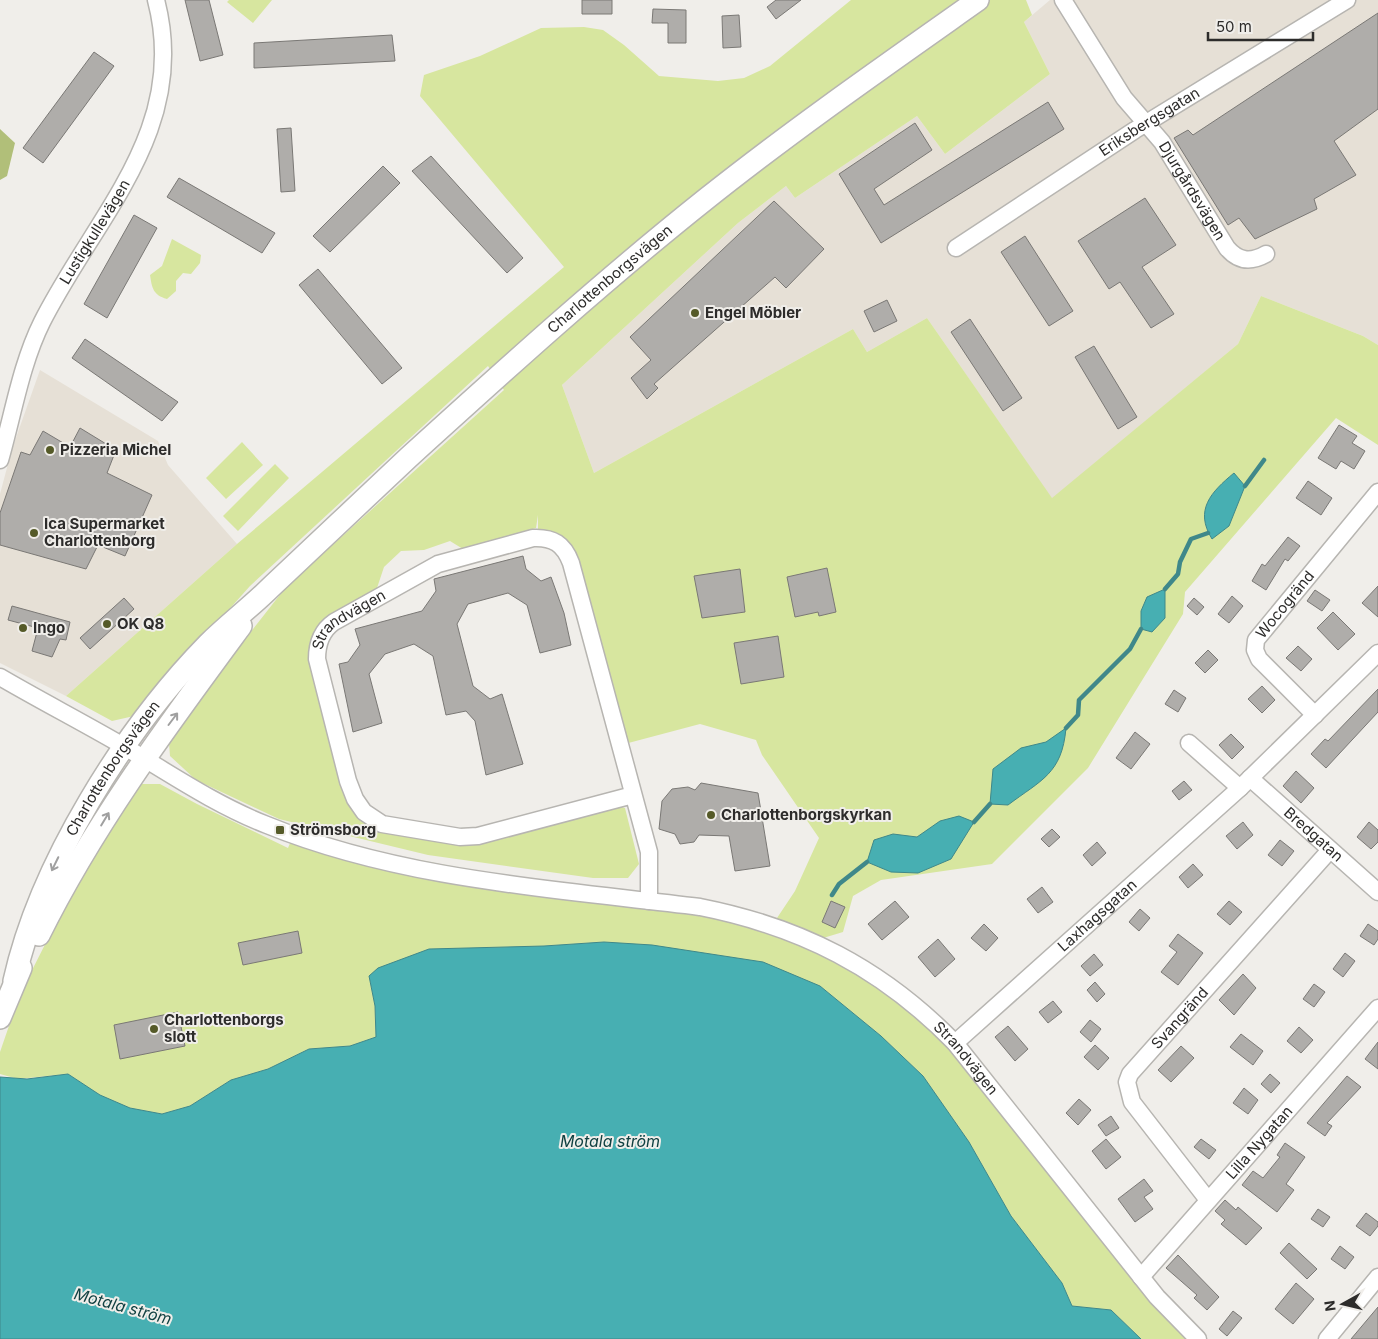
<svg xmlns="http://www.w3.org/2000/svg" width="1378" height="1339" viewBox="0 0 1378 1339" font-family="Inter,sans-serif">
<rect width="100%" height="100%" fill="#f0eeea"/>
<path fill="#e6e0d6" d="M1050,0H1378V345L1363,336L1261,296L1238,344L1052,499L927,318L867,352L853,329L594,473L562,385L738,223L786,186L795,198L917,116L945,154L1050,74L1024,22Z
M40,370L158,441L168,465L237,544L66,696L0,663V494L12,449Z"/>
<path fill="#d7e69f" d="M229,0H272L253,23L227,2Z
M851,0H1026L1032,15L1024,22L1050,74L945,154L917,116L795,198L786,186L738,223L562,385L594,473L853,329L867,352L927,318L1052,498L1238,344L1261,296L1363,336L1378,345V445L1336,418L1185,592L1183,614L1088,768L992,864L881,880L853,896L843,932L810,942L919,1011L1192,1339H1141L1111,1310L1072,1306L1062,1283L1011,1216L969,1142L923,1076L881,1036L820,986L604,942L544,946L369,976L375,1006L376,1037L350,1046L309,1049L268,1069L231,1080L190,1106L162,1114L130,1108L100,1095L68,1074L18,1079L0,1074V1052L20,994L74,887L124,799L142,784H160L197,804L288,848L293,836L771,927L795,891L819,838L762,755L756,740L700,724L617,746L563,547L538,537V515L536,528L463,549L450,541L424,550L401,551L384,567L377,588L353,605L312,660L315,687L347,799L360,817L482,842L552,825L615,805L625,808L639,864L628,878H593L428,855L279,819L196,780L170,756L169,743L190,709L286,587L504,390L488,366L250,586L134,716L112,721L66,696L237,544L564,267L420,96L424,75L480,56L541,28L584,27L603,30L624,45L659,76L718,81L744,78L770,66Z
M172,239L201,255L200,263L191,274L183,273L176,281V291L167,299C153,295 152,288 150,275L162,266Z
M242,442L263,465L226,499L206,478Z
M275,464L289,478L238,531L223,516Z"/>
<path fill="#b1bf79" d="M0,129L15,143L7,176L0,180Z"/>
<path fill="#47afb2" stroke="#3f888a" d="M1234,473L1245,486L1229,526L1212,539C1194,510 1211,492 1234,473Z
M1165,589V618L1152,632L1141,629V611L1147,597Z
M1066,728C1062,774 1041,780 1008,805L990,804L993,769L1021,748L1046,742Z
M959,816L974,822L951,859L918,873L891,872L867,862L874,840L893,834L917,837L940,821Z
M604,942L652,945L763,962L820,986L881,1036L923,1076L969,1142L1011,1216L1062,1283L1072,1306L1111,1310L1141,1339H0V1077L27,1079L68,1074L100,1095L130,1108L162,1114L190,1106L231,1080L268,1069L309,1049L350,1046L376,1037L375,1006L369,976L378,968L429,949L544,946Z"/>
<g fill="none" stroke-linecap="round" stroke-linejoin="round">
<path stroke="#3f888a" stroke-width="4.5" d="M1245,486L1264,460
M1165,589L1178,574L1180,562L1191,539L1208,533
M1066,728L1078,715L1079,700L1130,649L1141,629
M974,822L990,804
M832,895L839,884L867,862"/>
</g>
<path fill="#afadaa" stroke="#7a7875" d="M185,0H209L223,55L200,61Z
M582,0H612V14H582Z
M776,0H801L776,19L767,7Z
M653,9L686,10V43H668V23H652Z
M1378,13V109L1334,141L1356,175L1314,199L1317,209L1255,239L1239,218L1228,225L1174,138L1188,130L1193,135Z
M739,15L741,47L723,48L722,16Z
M392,35L395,61L254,68V43Z
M94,52L114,66L43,163L23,148Z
M1048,102L1064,129L881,243L839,174L915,123L932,150L874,189L884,205Z
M291,128L295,191L281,192L277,129Z
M431,156L523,258L507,273L412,171Z
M383,166L400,183L330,252L313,236Z
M179,178L275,233L262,253L167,197Z
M1145,198L1176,245L1142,267L1174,314L1151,328L1120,282L1109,289L1078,241Z
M774,201L824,249L786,288L775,277L654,384L658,388L647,399L631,378L651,360L630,337Z
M134,215L157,228L107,318L84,304Z
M1025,236L1073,311L1049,326L1001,252Z
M318,269L402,368L382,384L299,285Z
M887,300L897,321L874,332L864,311Z
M970,319L1022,398L1003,411L951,332Z
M85,339L178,402L162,421L72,358Z
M1094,346L1137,417L1118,429L1075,357Z
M1339,425L1357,436L1352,443L1365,451L1354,469L1341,461L1336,469L1318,458Z
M80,428L116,450L107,473L152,495L125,556L98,545L86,569L0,545V513L21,452L30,455L43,431L70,447Z
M1308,481L1332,498L1321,515L1296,498Z
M1288,537L1300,546L1288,561L1285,559L1266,590L1252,581L1262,564L1265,566Z
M523,556L526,569L541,581L551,577L564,613L571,645L540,653L527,605L508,593L468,604L457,624L473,686L490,699L502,694L523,764L486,775L475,721L466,711L446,715L433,656L414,644L385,654L369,674L382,723L353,732L339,664L348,662L360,645L355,629L422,611L436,591L434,579Z
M827,568L836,612L819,616L818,612L795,617L787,577Z
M740,569L745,612L702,618L694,576Z
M1378,586V617L1362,603Z
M1315,590L1330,600L1322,611L1307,601Z
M1232,596L1243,606L1229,623L1218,614Z
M124,598L134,609L90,649L80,638Z
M1194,598L1204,607L1197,615L1187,606Z
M12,606L70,622L66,640L60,639L52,657L32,651L38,628L8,620Z
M1333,612L1355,634L1338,650L1317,628Z
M778,636L784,677L741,684L734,643Z
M1298,646L1312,659L1301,671L1286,658Z
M1208,650L1218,660L1205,673L1195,663Z
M1262,686L1275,700L1262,713L1248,699Z
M1378,689V712L1326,768L1311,754L1325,739L1328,741Z
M1174,690L1186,698L1178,712L1165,704Z
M1135,732L1150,744L1131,769L1116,758Z
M1231,734L1244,747L1232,759L1219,745Z
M1296,771L1314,788L1301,803L1283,786Z
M1184,781L1192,790L1179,800L1172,791Z
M701,783L758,793L770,866L735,871L729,836L699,835L694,842L680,844L675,834L659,829L662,801L672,789L688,787L695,790Z
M1243,822L1253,835L1237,849L1226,836Z
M1369,822L1378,830V842L1371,849L1357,837Z
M1052,829L1060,837L1049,847L1041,839Z
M1280,840L1294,851L1282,866L1268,855Z
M1097,842L1106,853L1092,866L1083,855Z
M1193,864L1203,875L1188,888L1179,877Z
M1042,887L1053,902L1038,913L1027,899Z
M831,901L845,907L835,928L822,922Z
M895,901L909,917L882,940L868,924Z
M1229,901L1242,912L1230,925L1217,914Z
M1140,909L1150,918L1139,931L1129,922Z
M984,924L998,938L986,951L971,938Z
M1368,924L1378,931V939L1374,945L1360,936Z
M298,931L302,953L243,965L238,943Z
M1178,934L1203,953L1178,985L1161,972L1177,952L1169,946Z
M938,939L955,959L935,977L918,957Z
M1345,953L1355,961L1343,977L1333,969Z
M1094,954L1103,965L1090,976L1081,966Z
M1243,974L1256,988L1234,1015L1219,1000Z
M1095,982L1105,994L1097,1002L1087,990Z
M1314,984L1325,992L1314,1007L1303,999Z
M1053,1001L1062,1012L1048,1023L1039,1012Z
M178,1012L185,1046L120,1059L114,1025Z
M1090,1020L1101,1029L1091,1042L1080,1032Z
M1008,1026L1028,1049L1015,1061L995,1037Z
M1299,1027L1313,1040L1301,1053L1287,1041Z
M1241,1034L1263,1051L1253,1065L1230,1047Z
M1378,1042V1069L1365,1059Z
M1095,1045L1109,1058L1098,1070L1084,1057Z
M1181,1046L1194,1058L1171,1082L1158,1070Z
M1270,1074L1280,1083L1271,1093L1261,1084Z
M1347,1076L1361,1087L1327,1123L1332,1126L1325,1136L1307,1123Z
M1244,1088L1258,1100L1248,1114L1233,1103Z
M1079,1099L1091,1110L1078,1125L1066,1113Z
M1111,1116L1119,1128L1106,1136L1098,1125Z
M1106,1139L1121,1157L1106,1169L1092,1151Z
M1201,1139L1216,1150L1209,1159L1194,1147Z
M1285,1143L1305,1157L1286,1184L1294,1190L1277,1212L1242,1185L1253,1171L1263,1178L1280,1157L1277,1155Z
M1144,1179L1153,1191L1144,1197L1153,1209L1135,1222L1118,1199Z
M1225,1200L1236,1210L1238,1207L1262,1228L1246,1245L1221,1224L1225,1220L1215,1211Z
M1318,1209L1330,1217L1323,1227L1311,1219Z
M1366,1213L1378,1222V1226L1370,1236L1356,1226Z
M1289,1243L1317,1269L1307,1279L1280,1253Z
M1340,1246L1354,1257L1345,1269L1331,1259Z
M1178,1255L1219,1297L1207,1310L1194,1298L1197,1295L1166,1268Z
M1296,1283L1314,1299L1293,1324L1275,1309Z
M1378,1307V1339H1351Z
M1233,1311L1242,1318L1227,1336L1219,1329Z"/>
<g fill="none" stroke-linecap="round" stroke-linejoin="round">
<defs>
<g id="minor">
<path id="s1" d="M1063,0L1124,98L1162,142L1227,248C1238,261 1250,263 1266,254"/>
<path id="s2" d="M956,248L1135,130L1347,0"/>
<path id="s3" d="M0,460C13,415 21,364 42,322C96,215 190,129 156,0"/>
<path id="s4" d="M0,677C41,701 84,723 125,747C172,775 216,805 267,825C402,880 556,889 700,907C801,927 882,968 955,1043L1157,1297L1198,1339"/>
<path id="s5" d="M1315,715L1259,659L1255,650L1256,640L1378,492"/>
<path d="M1189,743L1240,788"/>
<path id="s6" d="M1250,778L1378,892"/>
<path id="s7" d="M633,795L478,836L460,837L382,824L364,812L355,799L348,781L317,659C317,644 321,631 334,622L438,564L533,538C553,537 564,544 571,563L649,852V901"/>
<path id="s8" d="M955,1043L1240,788L1378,653"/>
<path id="s9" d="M1208,1200L1132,1102L1127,1082L1130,1074L1330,850"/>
<path id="s10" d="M1141,1277L1378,1008"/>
<path d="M1327,1339L1378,1277"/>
</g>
<g id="major">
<path d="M39,935C94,824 168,725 241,626"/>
<path id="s11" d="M14,981C40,864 125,729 208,644C228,624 251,607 271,587C317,544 363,500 409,457C506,369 603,281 706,199C794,129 886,65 978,0"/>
<path d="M0,1018L21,968"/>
</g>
</defs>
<use href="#minor" stroke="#b7b5b1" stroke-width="19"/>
<use href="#major" stroke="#b7b5b1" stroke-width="24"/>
<use href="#minor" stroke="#fff" stroke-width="16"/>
<use href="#major" stroke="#fff" stroke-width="21"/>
</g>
<defs><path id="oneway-shaft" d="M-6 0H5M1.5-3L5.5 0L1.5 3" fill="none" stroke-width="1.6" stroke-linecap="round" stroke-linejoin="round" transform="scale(1.25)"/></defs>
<g stroke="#a0a0a0">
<use href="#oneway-shaft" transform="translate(173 719) rotate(-53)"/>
<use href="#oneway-shaft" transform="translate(105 819) rotate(-59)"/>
<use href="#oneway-shaft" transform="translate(55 864) rotate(116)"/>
</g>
<g fill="#555a28" stroke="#f0eeea" stroke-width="2">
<circle cx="695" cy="313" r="5"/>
<circle cx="50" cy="450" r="5"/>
<circle cx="34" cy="533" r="5"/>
<circle cx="107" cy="624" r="5"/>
<circle cx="23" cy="628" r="5"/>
<circle cx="711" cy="815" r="5"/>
<rect x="275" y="825" width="10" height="10" rx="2.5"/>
<circle cx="154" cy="1029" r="5"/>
</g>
<g text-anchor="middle" stroke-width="4" stroke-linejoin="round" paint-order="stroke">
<g font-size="15" fill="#2d2c2b" stroke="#f0eeea">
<text dy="5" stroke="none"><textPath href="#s2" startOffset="231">Eriksbergsgatan</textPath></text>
<text dy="5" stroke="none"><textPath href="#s1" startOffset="231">Djurgårdsvägen</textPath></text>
<text dy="5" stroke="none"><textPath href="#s3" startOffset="249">Lustigkullevägen</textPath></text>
<text dy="5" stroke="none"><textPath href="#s11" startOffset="936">Charlottenborgsvägen</textPath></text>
<text dy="5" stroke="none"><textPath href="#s5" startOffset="145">Wocogränd</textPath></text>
<text dy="5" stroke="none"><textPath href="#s7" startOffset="495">Strandvägen</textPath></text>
<text dy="5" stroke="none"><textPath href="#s11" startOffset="236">Charlottenborgsvägen</textPath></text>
<text dy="5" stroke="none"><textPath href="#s6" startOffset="85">Bredgatan</textPath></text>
<text dy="5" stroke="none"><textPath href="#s8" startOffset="191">Laxhagsgatan</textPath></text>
<text dy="5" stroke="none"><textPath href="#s9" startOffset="228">Svangränd</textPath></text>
<text dy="5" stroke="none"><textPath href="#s4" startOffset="1060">Strandvägen</textPath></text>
<text dy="5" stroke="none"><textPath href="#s10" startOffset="179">Lilla Nygatan</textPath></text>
</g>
<g font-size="15" font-weight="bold" fill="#2d2c2b" stroke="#f0eeea" text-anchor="start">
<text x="705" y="318">Engel Möbler</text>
<text x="60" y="455">Pizzeria Michel</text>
<text x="44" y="529">Ica Supermarket<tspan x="44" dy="17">Charlottenborg</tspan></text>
<text x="117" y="629">OK Q8</text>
<text x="33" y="633">Ingo</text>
<text x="721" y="820">Charlottenborgskyrkan</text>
<text x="290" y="835">Strömsborg</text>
<text x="164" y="1025">Charlottenborgs<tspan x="164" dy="17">slott</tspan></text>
</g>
<g font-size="16" font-style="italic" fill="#114142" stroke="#f0eeea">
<text x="610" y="1147">Motala ström</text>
<text transform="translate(123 1306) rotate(15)" y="6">Motala ström</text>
</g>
</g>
<g transform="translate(1343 1304) rotate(262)" stroke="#f0eeea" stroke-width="4" paint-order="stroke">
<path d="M0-4L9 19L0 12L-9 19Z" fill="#2d2c2b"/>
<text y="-8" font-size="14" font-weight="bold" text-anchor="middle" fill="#2d2c2b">N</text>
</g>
<path d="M1208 32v8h105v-8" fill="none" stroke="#2d2c2b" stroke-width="2.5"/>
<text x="1216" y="32" font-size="15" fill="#2d2c2b" stroke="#f0eeea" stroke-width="4" paint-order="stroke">50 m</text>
</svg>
